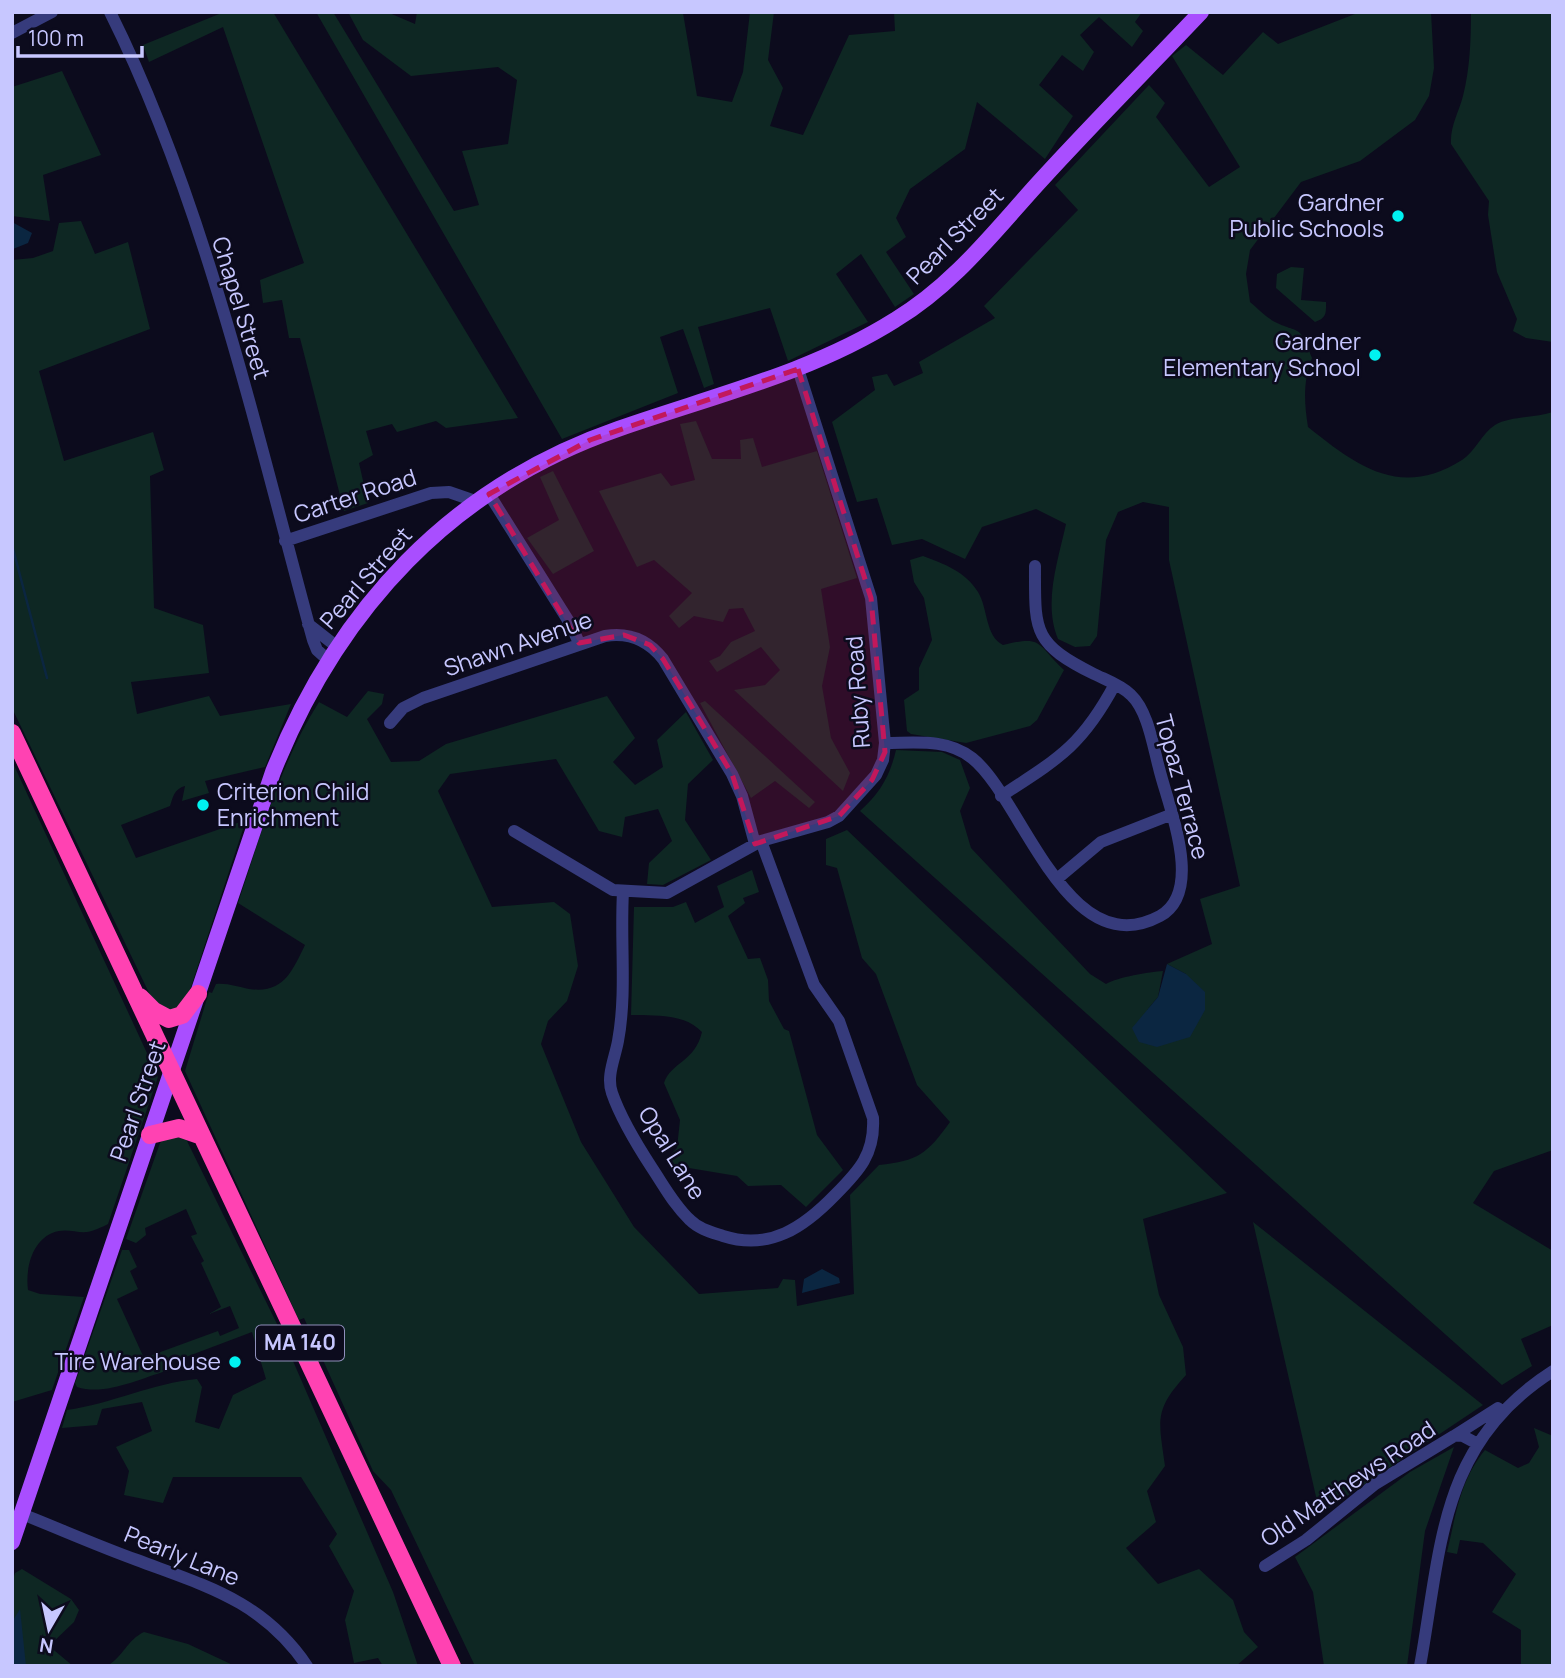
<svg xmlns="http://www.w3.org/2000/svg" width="1565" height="1678" viewBox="0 0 1565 1678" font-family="Manrope,sans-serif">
<rect width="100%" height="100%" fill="#0c0b1d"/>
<path fill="#0e2723" d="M224,12H273L518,418L446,428L436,421L397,432L392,424L366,431L373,455L359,463L368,503L344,511L300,338H289L282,300L263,303L260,280L304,263L223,27L149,62L143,45Z
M316,12H333L454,211L479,205L462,151L508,144L517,80L498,67L411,76L363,40L348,12H387L415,24L417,12L683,13L697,96L732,102L743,72L750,12H774L768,60L783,88L770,126L803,135L849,35L895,31L894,12H1142L1135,22L1143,31L1132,47L1099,17L1080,35L1094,52L1083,71L1062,55L1039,85L1073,116L1045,159L977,102L965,149L910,189L896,218L906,237L886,252L914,294L895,307L861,254L836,274L868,322L788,361L770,308L698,327L714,384L704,388L683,329L660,337L678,393L562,439Z
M1360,12H1431L1434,68L1429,96L1415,120L1360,161L1301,182L1250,250L1246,274L1250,302C1257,308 1265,316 1273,321C1300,335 1299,322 1312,358C1303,381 1304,402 1308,427C1357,466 1400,499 1462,460C1475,452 1482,433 1495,425C1510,416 1536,418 1553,412V1150L1494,1171L1473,1203L1553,1251V1325L1521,1339L1532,1366L1502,1385L860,811C880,793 890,776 896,750L942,752L960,760L970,788L960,811L971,848L1090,974L1106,984C1118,977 1149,972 1163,971L1158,997L1147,1010L1186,974L1167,964L1212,944L1200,899L1240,886L1169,560V507L1143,502L1118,512L1106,540L1097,636L1090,646L1075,647L1058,639C1043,603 1058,561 1066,524L1036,509L982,527L965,559L922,539L892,545L877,498L857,502L832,422L875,390L872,377L887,374L894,386L923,373L919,362L995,318L984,306L1078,210L1055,185L1149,85L1165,103L1156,117L1209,187L1240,167L1172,56L1186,45L1223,75L1263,32L1278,44Z
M1471,12H1553V342L1526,338L1513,331L1517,319L1497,272L1488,215L1489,201L1451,144C1450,126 1459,112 1463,96C1470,69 1471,39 1471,12Z
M62,71L101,155L43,175L50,221L12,216V87Z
M81,221L95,254L128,242L150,329L39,371L64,461L153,432L164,470L150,476L154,608L203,625L209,673L131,682L137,714L209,696L220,716L291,704L265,767L205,781L209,793L182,801L185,786C174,789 173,797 170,806L121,825L136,858L246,820L189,993L185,1002L169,1014L151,997L12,708V260L33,258L53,251L59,223Z
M1291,267L1304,268L1301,300L1326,302C1326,313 1327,318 1315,322L1276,288L1277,274Z
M696,421L712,459H741L740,440L753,438L762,467L817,451L857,578L821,589L830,647L822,686L831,738L850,773L843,791L734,690L765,685L780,670L761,647L717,672L709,661L720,656L731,642L755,631L743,608L729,609L723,622L694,616L679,628L669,616L692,593L654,560L637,567L599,491L661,473L671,486L695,480L680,424Z
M553,471L594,551L553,574L527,538L559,520L540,477Z
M923,556C944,564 965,571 978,592C988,608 985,636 1003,645C1044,635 1036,644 1064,670L1037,720L1030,726L966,743L911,734L907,731L904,700L919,690V668L932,640L924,598L914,582L910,560Z
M368,691L384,694L382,704L367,719L391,762L419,761L446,744L607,696L635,738L613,762L635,785L663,767L657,740L686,712L713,760L688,784L685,820L711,860L663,885L647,884L649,863L672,841L658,809L625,817L622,837L599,831L556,759L450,774L438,791L492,907L554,902L570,914L578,966L567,1001L548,1021L541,1044L581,1142L634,1227L699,1294L778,1288L783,1279L795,1280L797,1306L854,1294L850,1195L879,1165C918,1161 927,1154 950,1122L917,1085L876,974L862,958L837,868L826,865V839L847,830L1227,1193L1143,1219L1159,1295L1183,1347L1186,1375C1153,1411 1159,1421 1165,1466L1147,1491L1156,1522L1126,1548L1158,1584L1199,1569L1233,1600L1244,1632L1258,1647L1236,1666H475L391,1490L373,1471L304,1318L299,1320L185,1071L209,992L212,993L216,984C228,983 238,987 249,989C284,994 292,971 305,945L238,903C261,835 280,763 319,702L347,717Z
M705,701L815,802L809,808L775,781L751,798L700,703Z
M12,761L158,1077L108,1224C102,1227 94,1231 87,1232C78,1233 68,1229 59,1231C33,1236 25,1267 28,1290L40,1294L84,1297L52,1390L12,1402Z
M752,870L759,892L743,898L745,903L728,916L748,959L760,958L768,980L769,1001L784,1029L789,1031L817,1135L843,1170L806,1207L781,1185L748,1186L737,1176L683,1167L677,1170L668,1157L677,1148L680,1120L664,1083C671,1062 695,1062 702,1032C684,1013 656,1016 631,1015L634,907H673L686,902L695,923L724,907L717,886Z
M170,1134L186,1139L277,1324L393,1592L418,1666H383L378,1658L354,1663L345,1620L354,1591L329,1546L337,1534L301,1477H173L163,1503L124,1495L129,1471L116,1447L152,1431L142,1402L102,1409L97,1425L62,1428L67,1410C111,1404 153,1383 197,1379L202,1387L195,1422L219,1429L233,1395L266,1379L252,1332L170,1363L166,1371C139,1379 105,1396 77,1387L75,1383L122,1250H129L137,1267L130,1271L138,1289L117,1299L144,1358L218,1331L220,1336L239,1328L230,1306L209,1314L221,1307L201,1263L204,1261L191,1236L197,1234L186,1209L145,1228L146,1235L136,1243L126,1239L160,1143Z
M1253,1222L1483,1405L1320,1514Z
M1534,1428L1553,1436V1666H1502L1521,1664V1630L1492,1612L1516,1574L1483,1543L1460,1540L1457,1554L1447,1552C1456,1515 1460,1480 1485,1450L1518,1468L1529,1463L1539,1447Z
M1454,1447L1425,1531L1407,1666H1324L1313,1592L1295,1557L1410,1472Z
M22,1569L71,1599L79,1610L74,1622L49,1646L73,1666H12V1583L15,1573Z
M144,1632L188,1644L235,1666H107C123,1657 127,1640 144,1632Z"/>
<path fill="#0b2641" d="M12,222L32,233L28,243L13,249Z
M1167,964L1186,974L1205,992V1010L1190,1037L1157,1047L1139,1042L1132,1028L1158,997Z
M822,1269L839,1278L840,1283L802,1293L804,1279Z
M20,1609L26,1666H12V1622Z"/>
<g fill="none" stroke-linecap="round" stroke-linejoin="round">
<path stroke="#0b2641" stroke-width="2.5" d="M12,545L47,678"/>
<path stroke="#363b7c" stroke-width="12" d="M110,12C205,202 257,435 313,640L317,650L327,659
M12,33L52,12
M489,494L571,625L579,643
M285,541L431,493L449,492L478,502
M308,624L336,646
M390,723L403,708L423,698L605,636C629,632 648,640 663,659L732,774L742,796L755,844
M885,743C915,743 947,738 972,758C1022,797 1067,966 1160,916C1205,891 1168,806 1159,768C1153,746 1148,711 1131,695C1121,685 1106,680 1094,674C1032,643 1035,631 1035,566
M1001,796C1058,759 1082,746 1115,684
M514,831L613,890L667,893L761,841L828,822L839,816L876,775L883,760L885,743L871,598L798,369
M1057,879L1101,842L1170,815
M623,892C620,941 627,993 618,1041C615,1058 606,1076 612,1093C621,1119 637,1145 652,1168C664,1186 674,1205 690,1220C699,1229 711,1232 723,1236C770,1251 804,1227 835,1195C859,1171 875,1154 873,1118L839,1021L814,985L761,841
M1454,1436L1498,1408
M22,1514C60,1529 98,1546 137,1560C206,1586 263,1601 307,1666
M1265,1566L1306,1540L1375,1484L1454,1436L1461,1435L1476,1443
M1420,1666C1442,1545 1439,1444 1553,1371"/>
<path stroke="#a94eff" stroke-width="16" d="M12,1542L273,772C338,609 451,487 618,429C712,396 811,373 895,320C955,284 996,229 1042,179C1094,122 1148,68 1201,12"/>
<path stroke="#ff42b2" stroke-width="18" d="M12,733L452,1666
M140,997L154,1011L169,1019L182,1015L198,994
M150,1135L179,1128L202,1136"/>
</g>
<path fill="#c2185b" fill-opacity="0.2" stroke="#c2185b" stroke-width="5" stroke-dasharray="14 9" stroke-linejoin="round" d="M798,369L871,598L885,752L872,780L839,816L755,844L732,774L663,659L650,645L624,635L579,643L489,494L590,440Z"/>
<g fill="#00f2f0" stroke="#0c0b1d" stroke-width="2.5">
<circle cx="1398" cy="216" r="7"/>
<circle cx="1375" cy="355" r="7"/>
<circle cx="203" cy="805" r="7"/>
<circle cx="235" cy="1362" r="7"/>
</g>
<g text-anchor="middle" stroke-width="5" stroke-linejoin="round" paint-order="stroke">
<rect fill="#0c0b1d" stroke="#8f8fbb" stroke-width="2" x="256" y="1325.5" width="88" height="35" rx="5"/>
<g font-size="21" font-weight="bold" fill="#c7c7ff">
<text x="300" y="1350">MA 140</text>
</g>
<g font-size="23" fill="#c7c7ff" stroke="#0c0b1d" text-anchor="end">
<text x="1384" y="211">Gardner<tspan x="1384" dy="26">Public Schools</tspan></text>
<text x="1361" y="350">Gardner<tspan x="1361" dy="26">Elementary School</tspan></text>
<text x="217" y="800" text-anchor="start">Criterion Child<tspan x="217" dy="26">Enrichment</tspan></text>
<text x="221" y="1370">Tire Warehouse</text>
</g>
<g font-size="23" fill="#c7c7ff" stroke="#0c0b1d">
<text transform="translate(955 236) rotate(-45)" y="8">Pearl Street</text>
<text transform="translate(241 308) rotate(73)" y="8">Chapel Street</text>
<text transform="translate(355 496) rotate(-18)" y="8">Carter Road</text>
<text transform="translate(366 578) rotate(-49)" y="8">Pearl Street</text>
<text transform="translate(518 644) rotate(-19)" y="8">Shawn Avenue</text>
<text transform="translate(858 692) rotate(-94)" y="8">Ruby Road</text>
<text transform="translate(1182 787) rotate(75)" y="8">Topaz Terrace</text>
<text transform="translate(138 1101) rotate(-71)" y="8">Pearl Street</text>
<text transform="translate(672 1153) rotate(58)" y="8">Opal Lane</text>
<text transform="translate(1348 1484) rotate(-34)" y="8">Old Matthews Road</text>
<text transform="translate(182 1556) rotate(22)" y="8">Pearly Lane</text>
</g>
</g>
<rect width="1565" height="1678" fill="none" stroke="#c7c7ff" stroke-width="28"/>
<g transform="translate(49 1629) rotate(189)" stroke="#0c0b1d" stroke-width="5" paint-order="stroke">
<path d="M0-5L12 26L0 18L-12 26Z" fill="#c7c7ff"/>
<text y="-10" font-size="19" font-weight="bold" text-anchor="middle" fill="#c7c7ff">N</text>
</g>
<path d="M18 46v10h124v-10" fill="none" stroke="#c7c7ff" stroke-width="3.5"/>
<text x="28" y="46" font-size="21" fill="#c7c7ff" stroke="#0c0b1d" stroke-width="5" paint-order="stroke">100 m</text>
</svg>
